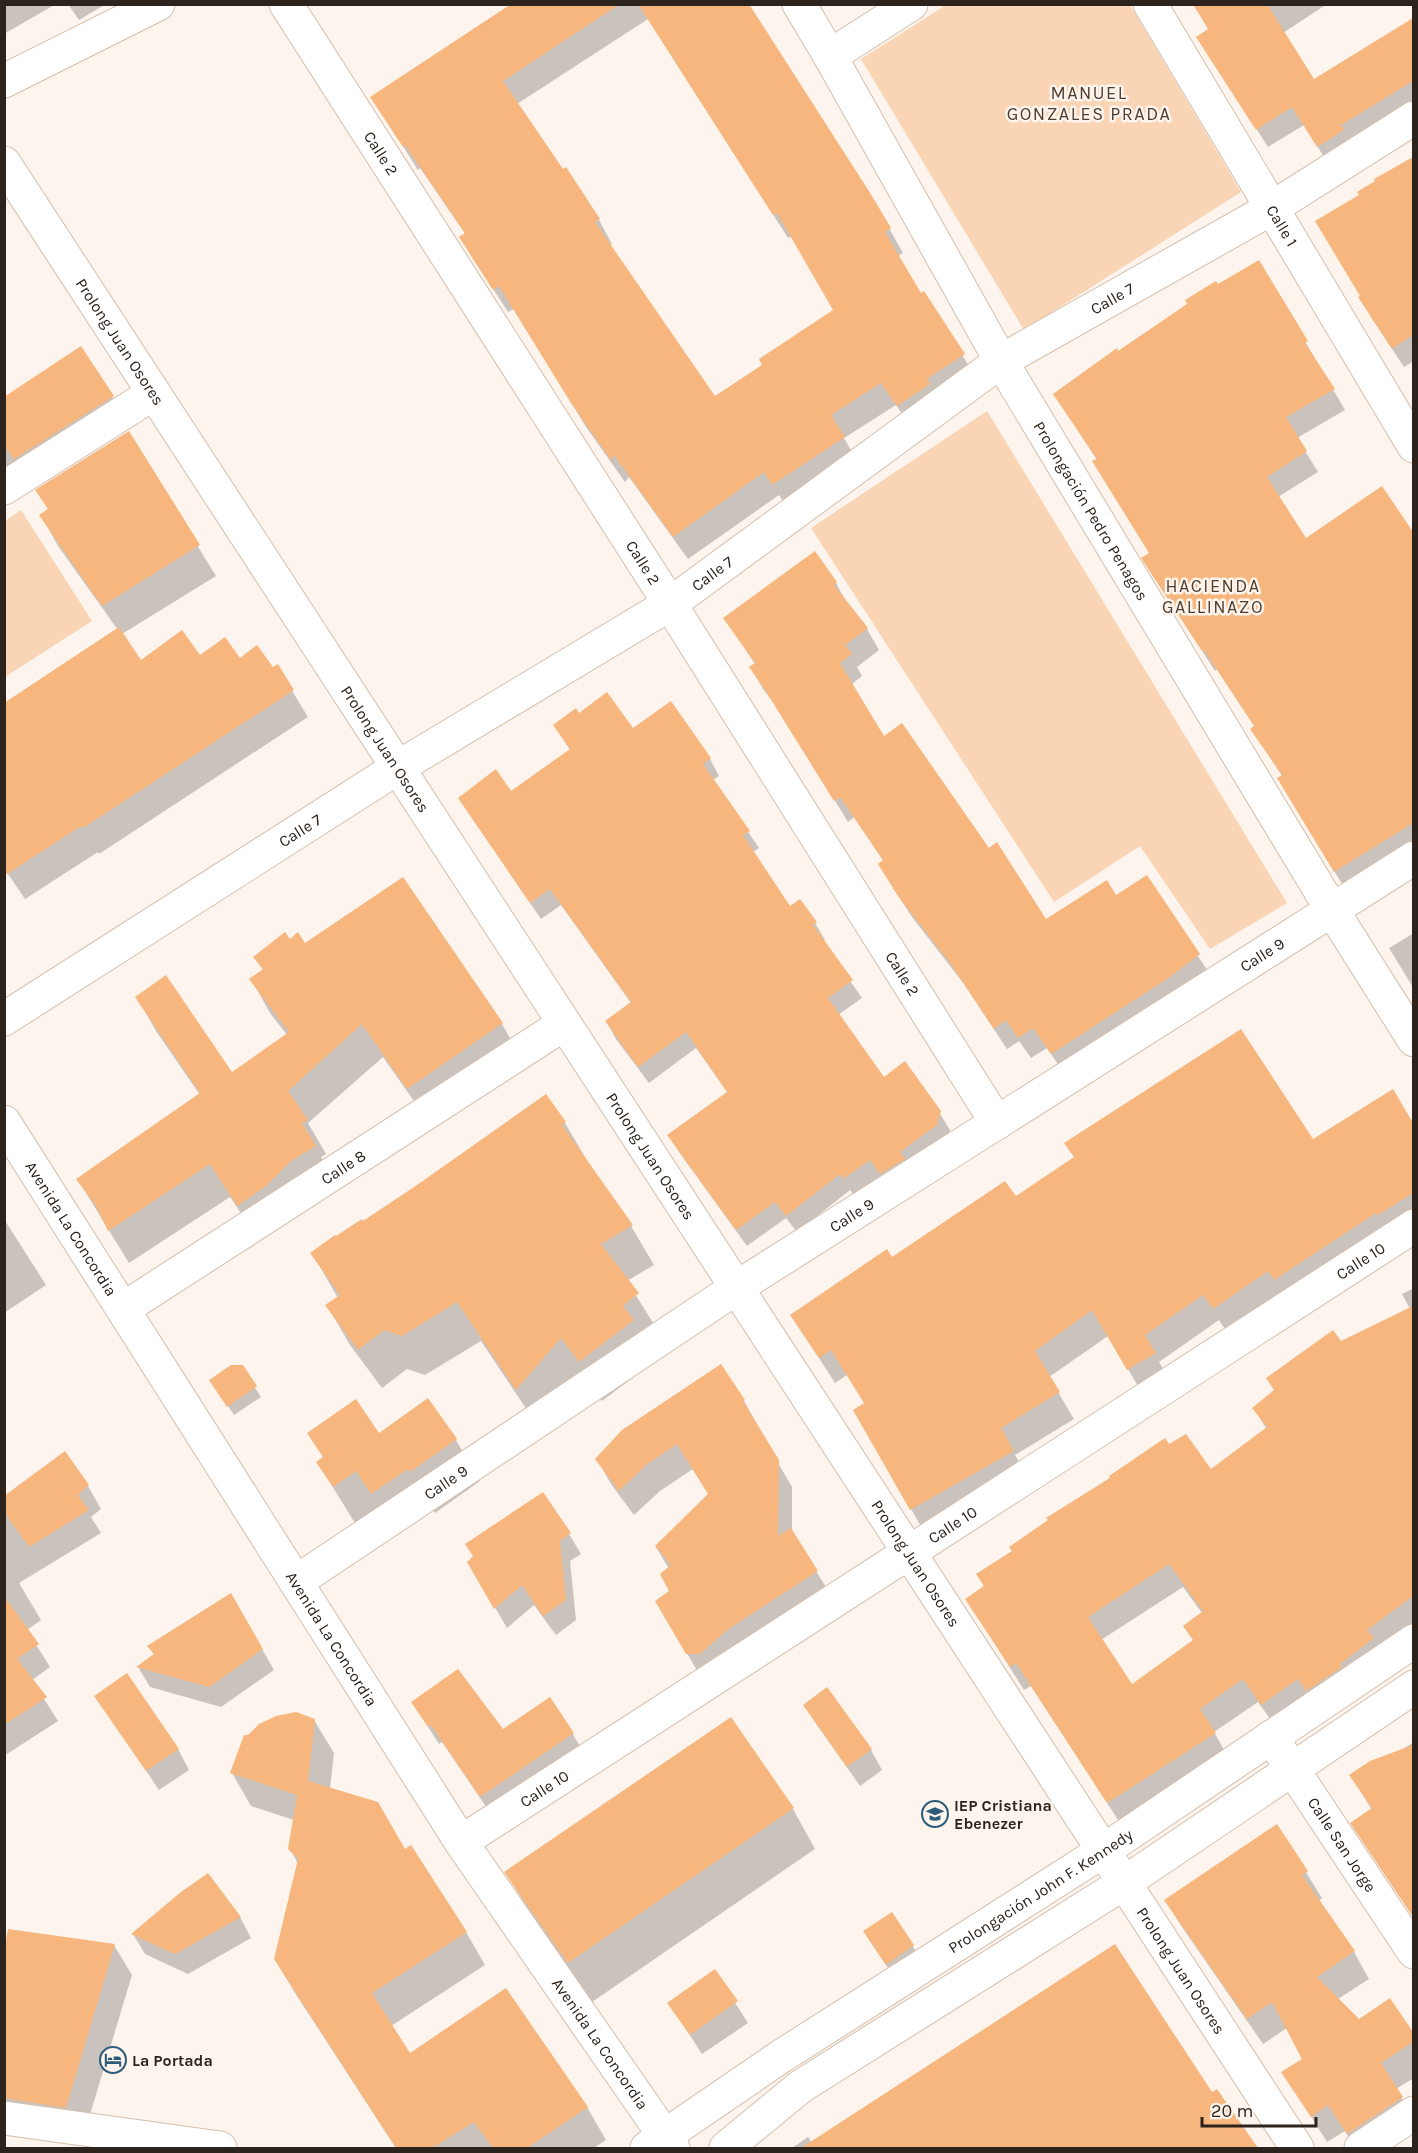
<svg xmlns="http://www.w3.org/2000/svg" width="1418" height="2153" viewBox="0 0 1418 2153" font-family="Karla,sans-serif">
<rect width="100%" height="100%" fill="#fdf4ed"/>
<path fill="#f9d5b5" d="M946,5H1130L1241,192L1024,330L861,59Z
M987,411L1287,903L1210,949L1140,846L1054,902L811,528Z
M21,510L92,621L5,677V521Z"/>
<path fill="#0003" fill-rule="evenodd" d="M4,4H56L4,34Z
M68,4H106L79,20Z
M514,4H747L871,196L903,253L898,256L920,296L924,293L977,379L912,429L896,405L844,438L857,461L787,508L779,495L688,559L629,477L625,482L586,427L514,309L508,312L475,261L466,235L420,168L418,170L372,97ZM648,19L788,238L792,236L835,310L764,365L715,399L609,245L612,244L599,220L565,169L563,171L517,104Z
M1193,4H1327L1283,33L1314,81L1414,20V106L1329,165L1304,125L1268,147L1198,38L1209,30Z
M1414,158V224L1398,233L1414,259V361L1404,367L1371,317L1361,195L1377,181L1376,180Z
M1259,262L1345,410L1297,438L1318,472L1278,497L1305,541L1381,488L1414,539V852L1347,892L1290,799L1282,776L1252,729L1255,727L1217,669L1215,671L1155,578L1151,554L1097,460L1067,414L1118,353L1217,286Z
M80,348L127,420L4,491V399Z
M128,433L216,576L122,634L141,662L200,657L240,660L273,670L277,666L308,717L99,854L98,852L25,899L4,868L118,630L58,546L41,515Z
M836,583L848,605L867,629L879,650L857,667L862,676L851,685L884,738L989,850L1046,921L1116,897L1146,877L1211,976L1065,1075L1047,1048L1031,1058L1019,1041L1007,1049L964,984L912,917L892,886L884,862L854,817L848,822L780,711L763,689L751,668L755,664L725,618Z
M579,715L632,730L710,759L719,776L713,780L759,848L753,852L789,908L815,923L825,940L823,942L862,998L838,1015L883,1079L939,1112L950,1130L946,1143L891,1191L881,1176L854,1195L850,1190L797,1232L786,1218L747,1246L679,1152L669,1135L728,1093L696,1048L649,1083L616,1039L607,1022L631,1003L561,905L541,919L470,815L511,793L570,750L555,726Z
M402,879L502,1024L521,1058L428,1121L383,1057L308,1123L326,1154L321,1157L334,1180L258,1238L230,1197L129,1263L78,1180L200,1095L156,1031L137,997L232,1074L287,1035L270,1013L251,979L263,970L255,957L289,941L305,945Z
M1414,933V989L1389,948Z
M1392,1092L1414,1126V1229L1229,1335L1219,1320L1159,1362L1170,1380L1144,1396L1108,1336L1049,1377L1074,1419L1015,1455L1028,1478L926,1535L855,1411L865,1404L847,1375L835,1383L792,1316L892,1259L1015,1198L1312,1141Z
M565,1123L588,1162L631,1226L654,1265L627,1281L660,1334L655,1361L602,1401L585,1377L539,1428L481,1341L425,1375L407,1369L382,1388L350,1345L327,1305L338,1298L312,1253L363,1223Z
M4,1219L46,1285L4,1313Z
M1414,1288V1629L1276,1727L1258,1702L1214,1732L1228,1757L1122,1826L1031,1686L1024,1690L967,1599L1169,1446L1211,1472L1267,1430L1254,1408L1340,1343L1410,1309L1402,1294ZM1183,1587L1202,1613L1185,1626L1194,1641L1131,1686L1101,1640Z
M242,1367L261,1397L234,1415L217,1390Z
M744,1401L758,1426L757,1427L792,1487V1532L832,1597L702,1679L657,1602L671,1592L669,1569L656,1547L709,1495L693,1469L660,1491L634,1515L611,1484L597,1459Z
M309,1433L456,1440L480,1481L435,1513L433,1510L397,1535L381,1512L358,1528L318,1463L324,1459Z
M88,1486L101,1509L91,1517L101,1533L19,1583L41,1620L27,1630L50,1667L32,1680L58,1721L4,1756V1498Z
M569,1534L581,1554L570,1561L576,1620L556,1635L534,1605L507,1628L469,1563Z
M231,1595L274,1670L221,1707L150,1687L138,1667L155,1656L149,1646Z
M96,1696L178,1749L189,1770L159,1790Z
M413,1703L503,1731L572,1733L583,1751L491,1814L442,1742L439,1744Z
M805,1705L871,1750L882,1770L860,1786L817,1725Z
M731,1719L793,1809L815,1849L592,2002L529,1911L506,1872Z
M314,1720L334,1753L330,1789L405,1851L466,1932L485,1965L391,2026L410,2055L587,2107L606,2140L594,2148H396L295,1993L275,1959L298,1864L290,1848L294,1820L251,1806L232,1773Z
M1414,1742V1917L1364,1843L1372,1810L1351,1776L1395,1754Z
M1277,1826L1322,1898L1318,1901L1354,1952L1369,1979L1338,1999L1359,2021L1390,2001L1414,2036V2078L1396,2089L1414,2118L1356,2148L1345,2131L1327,2142L1283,2072L1304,2059L1287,2028L1263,2044L1182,1927L1166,1901Z
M892,1914L919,1956L892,1974L870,1941Z
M240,1917L251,1938L188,1974L145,1954L133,1934Z
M114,1945L132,1975L83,2138L4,2125V1963Z
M715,1971L748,2023L702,2054L669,2003Z
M1217,2091L1256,2148H792L808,2137L812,2143L1212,2095Z"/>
<path fill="#f6b67d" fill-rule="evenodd" d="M511,4H620L503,81L563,169L566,167L600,219L595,222L715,396L762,365L759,359L833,310L777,213L773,215L638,4H749L872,196L891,228L885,232L921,293L924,291L965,354L927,379L930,384L897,406L881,383L831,415L845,437L772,485L764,472L673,537L614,455L611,460L571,403L499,286L493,290L459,237L465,233L405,145L403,147L370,97Z
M1193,4H1267L1314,79L1413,18V81L1341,125L1344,130L1317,147L1292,107L1256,130L1196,37L1208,29Z
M1413,157V335L1392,349L1358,297L1360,296L1315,221L1359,195L1357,192L1375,181L1374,179Z
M1259,260L1308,341L1305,343L1335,389L1286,417L1307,451L1267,477L1306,538L1382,486L1413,532V823L1334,872L1277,778L1282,775L1250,729L1254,726L1204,650L1202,651L1141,558L1149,553L1092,461L1097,459L1053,394L1117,348L1118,351L1187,304L1185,300L1216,281L1218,284Z
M81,346L114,396L14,459L4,445V397Z
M129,431L200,545L102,606L39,515L48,509L35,490Z
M815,551L837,582L834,585L868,628L845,645L852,654L840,663L884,736L902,723L989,848L997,842L1046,919L1107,880L1116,895L1147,875L1200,954L1170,977L1051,1054L1033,1028L1018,1038L1006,1020L994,1029L950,963L898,896L878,864L883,860L840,797L834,801L765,690L749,667L755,663L723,618Z
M119,627L141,660L182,630L200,655L225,637L240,658L257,645L273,667L278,664L294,690L83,828L81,826L4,876V703Z
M607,692L633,728L671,701L711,758L703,764L750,831L743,835L790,906L800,899L817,922L813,925L853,980L828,998L884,1077L905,1061L941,1111L937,1125L900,1152L905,1159L880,1174L870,1160L843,1179L840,1174L786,1216L775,1202L736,1230L667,1135L727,1092L686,1032L638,1067L605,1021L631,1002L550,889L530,903L458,798L496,769L511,791L570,749L553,725L576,708L579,713Z
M403,877L503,1023L407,1089L362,1024L288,1091L308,1120L302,1123L316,1146L291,1161L266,1186L237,1206L210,1164L108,1231L96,1206L76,1179L200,1093L135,997L166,975L232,1072L289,1032L249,979L263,969L253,957L285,932L290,939L298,932L305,943Z
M1241,1029L1313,1139L1393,1089L1413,1123V1193L1378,1215L1376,1213L1274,1280L1268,1271L1213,1309L1203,1295L1145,1335L1156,1353L1127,1370L1092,1310L1035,1351L1060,1392L1001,1428L1014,1451L910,1510L853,1410L864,1403L831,1350L819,1358L790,1315L887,1249L892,1257L1005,1181L1016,1196L1074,1157L1064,1143Z
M546,1094L566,1122L562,1125L633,1225L601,1244L639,1293L623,1306L634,1320L579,1362L561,1338L516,1390L457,1302L402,1336L384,1330L358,1350L325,1305L340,1295L310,1253L335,1235L336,1236L362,1219L363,1221L417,1185Z
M1413,1306V1596L1367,1630L1374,1638L1340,1664L1342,1667L1306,1691L1298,1679L1261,1705L1243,1679L1200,1709L1216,1733L1107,1803L1016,1663L1010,1667L965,1599L984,1586L976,1574L1012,1551L1009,1547L1048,1520L1046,1518L1110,1478L1109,1476L1165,1438L1169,1444L1186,1434L1211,1469L1267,1427L1252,1408L1274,1390L1266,1378L1333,1330L1341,1341ZM1169,1564L1203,1611L1183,1626L1193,1640L1132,1684L1088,1617Z
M721,1364L745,1400L743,1401L779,1460L778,1536L791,1528L818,1571L727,1630L700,1654H686L655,1601L669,1591L660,1574L671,1565L655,1546L708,1494L677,1444L646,1465L619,1491L595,1459L622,1430Z
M231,1365H243L257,1386L227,1407L209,1380Z
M428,1398L457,1439L410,1472L408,1469L371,1494L356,1471L333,1487L316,1462L323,1457L307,1433L356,1399L379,1433Z
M65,1451L89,1485L78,1495L89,1510L29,1547L4,1512V1496Z
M543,1492L571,1533L560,1541L566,1600L543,1616L522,1585L494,1609L467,1562L473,1556L465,1544Z
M231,1593L263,1649L209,1687L136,1667L154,1654L147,1646Z
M4,1596L39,1644L17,1659L47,1697L4,1725Z
M458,1669L503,1729L550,1697L574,1733L480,1797L431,1725L428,1727L411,1702Z
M127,1673L179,1749L146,1771L94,1696Z
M827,1687L872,1749L847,1767L803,1705Z
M296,1712L315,1719L308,1781L378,1802L405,1849L411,1845L467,1932L372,1993L410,2053L506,1988L588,2107L527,2148H493L474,2122L432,2148H396L274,1959L298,1859L288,1849L297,1795L230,1773L244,1735H248L259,1724L276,1716Z
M731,1717L794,1808L568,1963L504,1872Z
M1413,1745V1917L1350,1823L1372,1808L1349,1775L1370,1761Z
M1277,1824L1308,1871L1302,1875L1355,1951L1317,1977L1359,2019L1390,1998L1413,2032V2042L1381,2063L1403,2097L1347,2134L1328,2105L1311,2117L1281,2072L1302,2059L1272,2002L1247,2019L1164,1900Z
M208,1873L241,1917L175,1954L131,1934L181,1892Z
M892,1912L914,1945L886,1965L863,1931Z
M8,1929L115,1944L66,2108L4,2098V1953Z
M1115,1944L1212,2092L1217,2089L1258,2148H801Z
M715,1969L738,2001L690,2035L667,2003Z"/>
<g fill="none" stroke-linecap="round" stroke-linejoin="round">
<defs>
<g id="minor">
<path id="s1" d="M286,4L670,604L997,1123"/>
<path id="s2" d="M799,4L830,56L1001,361L1332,910L1414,1040"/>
<path id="s3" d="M1150,4L1414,446"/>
<path d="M830,56L911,4"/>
<path d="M4,81L158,4"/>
<path id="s4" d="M4,163L1297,2148"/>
<path d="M4,488L154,393"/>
<path id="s5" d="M4,1019L397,768L670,604L1001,361L1272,208L1414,118"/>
<path id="s6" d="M4,1122L461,1842L673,2148"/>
<path id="s7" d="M123,1309L564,1024"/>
<path id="s8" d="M296,1582L736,1288L1414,858"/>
<path id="s9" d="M1271,1737L1414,1952"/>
<path id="s10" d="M461,1842L1414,1226"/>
<path d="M1361,2148L1414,2113"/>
</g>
<g id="tertiary">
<path d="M4,2118L220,2148"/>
<path id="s11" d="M647,2148L780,2057L1103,1851L1414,1641"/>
<path d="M726,2148L800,2087L1124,1883L1414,1687"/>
</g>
</defs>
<use href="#minor" stroke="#d5bfad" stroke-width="35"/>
<use href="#tertiary" stroke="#d5bfad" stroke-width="35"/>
<use href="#minor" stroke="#fff" stroke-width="33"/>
<use href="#tertiary" stroke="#fff" stroke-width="33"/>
</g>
<defs>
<symbol id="school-ring" viewBox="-11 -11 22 22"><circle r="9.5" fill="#fdf4ed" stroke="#2c5b7a" stroke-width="1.5"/><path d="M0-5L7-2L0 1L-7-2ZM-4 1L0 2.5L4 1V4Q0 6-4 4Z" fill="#2c5b7a"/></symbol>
<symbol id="hotel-ring" viewBox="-11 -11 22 22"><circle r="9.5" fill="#fdf4ed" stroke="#2c5b7a" stroke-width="1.5"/><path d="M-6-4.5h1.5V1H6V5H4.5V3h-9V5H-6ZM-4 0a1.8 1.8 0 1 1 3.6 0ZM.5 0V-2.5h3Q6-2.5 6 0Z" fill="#2c5b7a"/></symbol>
</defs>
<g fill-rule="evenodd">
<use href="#school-ring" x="920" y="1799" width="30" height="30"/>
<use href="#hotel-ring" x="98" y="2045" width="30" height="30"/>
</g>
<g text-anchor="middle" stroke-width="5" stroke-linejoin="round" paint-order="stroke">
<g font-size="16" fill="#2b231c" stroke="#fdf4ed">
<text dy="6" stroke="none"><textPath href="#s1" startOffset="177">Calle 2</textPath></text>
<text dy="6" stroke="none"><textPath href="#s3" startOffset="258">Calle 1</textPath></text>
<text dy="6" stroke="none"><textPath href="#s5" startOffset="1323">Calle 7</textPath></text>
<text dy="6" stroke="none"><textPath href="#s4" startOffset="213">Prolong Juan Osores</textPath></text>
<text dy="6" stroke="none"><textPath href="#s2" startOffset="585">Prolongación Pedro Penagos</textPath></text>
<text dy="6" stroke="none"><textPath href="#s1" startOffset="663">Calle 2</textPath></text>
<text dy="6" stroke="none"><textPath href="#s5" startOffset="837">Calle 7</textPath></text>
<text dy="6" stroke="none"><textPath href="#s4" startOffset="699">Prolong Juan Osores</textPath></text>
<text dy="6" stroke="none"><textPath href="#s5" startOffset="351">Calle 7</textPath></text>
<text dy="6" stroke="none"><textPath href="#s8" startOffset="1152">Calle 9</textPath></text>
<text dy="6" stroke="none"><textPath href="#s1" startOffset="1149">Calle 2</textPath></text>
<text dy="6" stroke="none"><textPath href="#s4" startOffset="1185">Prolong Juan Osores</textPath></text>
<text dy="6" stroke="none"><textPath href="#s7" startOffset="262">Calle 8</textPath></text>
<text dy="6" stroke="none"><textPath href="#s8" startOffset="666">Calle 9</textPath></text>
<text dy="6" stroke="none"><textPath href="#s6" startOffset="126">Avenida La Concordia</textPath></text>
<text dy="6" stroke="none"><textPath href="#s10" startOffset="1071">Calle 10</textPath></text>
<text dy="6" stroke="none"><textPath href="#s8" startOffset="180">Calle 9</textPath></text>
<text dy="6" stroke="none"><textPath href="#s10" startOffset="585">Calle 10</textPath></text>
<text dy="6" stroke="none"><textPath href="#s4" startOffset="1671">Prolong Juan Osores</textPath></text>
<text dy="6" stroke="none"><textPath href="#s6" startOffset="612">Avenida La Concordia</textPath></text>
<text dy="6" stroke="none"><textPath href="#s10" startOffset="99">Calle 10</textPath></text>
<text dy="6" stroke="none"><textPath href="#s9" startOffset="129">Calle San Jorge</textPath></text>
<text dy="6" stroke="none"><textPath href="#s11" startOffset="470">Prolongación John F. Kennedy</textPath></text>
<text dy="6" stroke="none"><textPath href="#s4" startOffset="2157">Prolong Juan Osores</textPath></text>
<text dy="6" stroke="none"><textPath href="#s6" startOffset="1098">Avenida La Concordia</textPath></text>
</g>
<g font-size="16" font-weight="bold" fill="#2b231c" stroke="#fdf4ed" text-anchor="start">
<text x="954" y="1811">IEP Cristiana<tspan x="954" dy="18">Ebenezer</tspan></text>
<text x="132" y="2066">La Portada</text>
</g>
<g font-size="18" letter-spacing="1.5" fill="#503e2e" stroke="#fdf4ed">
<text x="1089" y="99">MANUEL<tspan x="1089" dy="21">GONZALES PRADA</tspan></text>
<text x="1213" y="592">HACIENDA<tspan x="1213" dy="21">GALLINAZO</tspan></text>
</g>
</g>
<rect width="1418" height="2153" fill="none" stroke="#2b231c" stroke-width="12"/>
<path d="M1202 2117v9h114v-9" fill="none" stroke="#2b231c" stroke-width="3"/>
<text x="1211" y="2117" font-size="18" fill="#2b231c" stroke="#fdf4ed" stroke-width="4.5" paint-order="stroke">20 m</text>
</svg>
